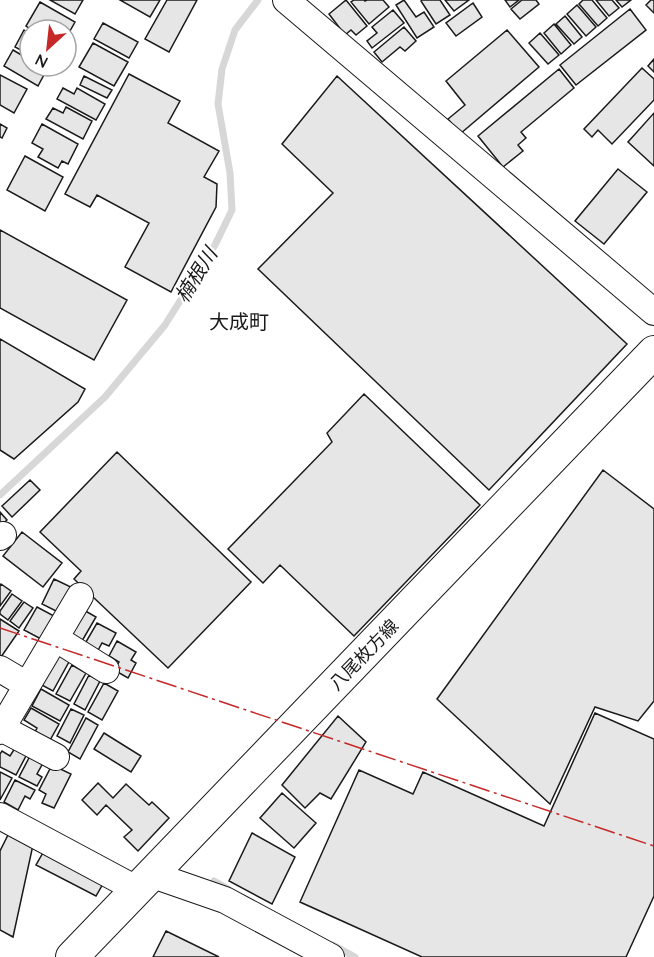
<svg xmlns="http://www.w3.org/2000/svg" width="654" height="957" viewBox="0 0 654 957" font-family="Quicksand,'Noto Sans JP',sans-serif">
<rect width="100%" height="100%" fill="#fff"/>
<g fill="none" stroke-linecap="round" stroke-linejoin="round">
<path stroke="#d7d7d7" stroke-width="7" d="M0,495L105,397L165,325L215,245L232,210L230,173L218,104L222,69L235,30L258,0
M214,881L228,889
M333,945L355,957"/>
</g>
<path fill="#e6e6e6" stroke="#1a1a1a" stroke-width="1.5" d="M50,0H83L75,14Z
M120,0H160L150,17Z
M167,0H197L169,52L145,39Z
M346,0L367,26L356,35L351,30L345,35L329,14Z
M354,0H364L365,1L367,0H383L389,7L369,24L351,2Z
M404,0L416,17L424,12L434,27L417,38L396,5Z
M422,0H440L450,15L436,24L421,1Z
M445,0H469L454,11Z
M505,0H519L510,7Z
M522,0H536L539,4L520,19L511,9Z
M583,0H592L607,18L598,26L579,4Z
M596,0H612L619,8L609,16Z
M616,0H631L622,7Z
M651,0H654V13L646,5Z
M40,2L75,22L66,38V30H32L26,26Z
M473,3L482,17L456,36L446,23Z
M577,5L596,27L586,36L567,14Z
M630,9L646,30L576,85L560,65Z
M393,10L404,23L372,48L367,41L377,33L372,27Z
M565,16L582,37L574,44L556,24Z
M103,23L138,42L129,58L94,39Z
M554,24L571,45L561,54L544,33Z
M404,27L416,41L405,51L400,47L382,62L374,52Z
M24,30L30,34V55L15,47Z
M507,30L539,67L460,134L448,119L465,105L446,81Z
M540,33L559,55L548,64L529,43Z
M93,43L128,62L114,86L79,67Z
M13,50L30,60V66H42L47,69L38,86L4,66Z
M654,59V72L648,66Z
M642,68L654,79V100L612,144L598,130L592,137L584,129Z
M559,69L574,88L521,132L526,138L518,145L523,151L503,167L478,136Z
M129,74L180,101L168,123L219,151L204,177L217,184L216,207L171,292L125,267L149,223L97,195L90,207L65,194Z
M0,75L27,89L14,113L0,105Z
M84,76L112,90L107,98L80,85Z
M337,76L627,344L489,490L258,269L333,193L282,144Z
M63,88L74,94L77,88L105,104L96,120L57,99Z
M66,107L92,121L83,139L46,119L53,108L63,113Z
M654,113V166L628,142Z
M0,124L7,128L2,138L0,137Z
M42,124L78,144L68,164L62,161L58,168L38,157L43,149L32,143Z
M25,156L63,177L45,211L7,190Z
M618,169L647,192L604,244L575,221Z
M0,230L127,300L94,360L0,308Z
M0,339L85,389L78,402L14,459L0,450Z
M364,394L480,505L354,636L280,565L263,583L228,549L332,442L327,433Z
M117,452L251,582L168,668L74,579L81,571L40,532Z
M603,470L654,509V701L638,721L595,707L550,804L437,699Z
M30,480L40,490L12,517L2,506Z
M0,512L7,520L0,526Z
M22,532L62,563L43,587L3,556Z
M54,579L73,588L60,613L42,604Z
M1,584L11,591L0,606V586Z
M12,594L22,601L8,620L0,614V611Z
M24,602L33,608L19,628L10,621Z
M37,607L54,616L41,639L24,630Z
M82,609L96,617L82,641L68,634Z
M0,619L19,631L1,657L0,656Z
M97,623L116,633L109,646L102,643L96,654L83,647Z
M117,641L136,652L131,660L136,663L128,678L114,670L119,662L109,656Z
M56,651L70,660L53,691L38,683Z
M72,665L86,673L70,701L56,694Z
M89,675L100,681L85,710L74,704Z
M104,683L118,691L102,720L88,712Z
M41,689L69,705L60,721L32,706Z
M31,708L59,724L49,742L34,734L37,728L24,720Z
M71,709L84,715L70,743L57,736Z
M595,713L654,739V896L626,957H422L300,902L359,770L413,794L423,772L544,826Z
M338,716L366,742L331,799L320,793L305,808L282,785Z
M86,718L98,725L80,759L68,752Z
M104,733L141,756L131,772L94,749Z
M15,748L27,754L16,775L0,767V754L2,751L10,756Z
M30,756L43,763L37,774L42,777L37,786L19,777Z
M52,765L71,774L54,808L42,803L46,794L39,790Z
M0,772L12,778L0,800Z
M15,780L35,790L30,799L25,796L18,810L4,802Z
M98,783L113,798L126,784L149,805L152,802L169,818L138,851L124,837L132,830L106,805L97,815L82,800Z
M282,793L316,823L294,848L260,818Z
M9,833L33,845L13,937L0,930V851Z
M252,833L295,857L272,904L229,881Z
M44,851L104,882L96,896L36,865Z
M166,931L219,957H153Z"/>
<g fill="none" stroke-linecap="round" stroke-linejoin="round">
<defs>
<path id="minor" d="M286,0L654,312
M0,537L3,535
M55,638L106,670
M0,669L27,685
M1,728L56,757
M0,731L80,596
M0,816L138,890
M153,875L225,900L331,957"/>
<path id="major" d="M72,957L654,352"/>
</defs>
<use href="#minor" stroke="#1a1a1a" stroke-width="28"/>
<use href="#major" stroke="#1a1a1a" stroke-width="34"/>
<use href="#minor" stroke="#fff" stroke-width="26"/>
<use href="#major" stroke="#fff" stroke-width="32"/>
<path stroke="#c62828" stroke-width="1.5" stroke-dasharray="21 4.5 3 4.5" stroke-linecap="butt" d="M0,628L654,846"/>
</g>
<g text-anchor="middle" stroke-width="4.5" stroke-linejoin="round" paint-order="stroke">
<g font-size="18" fill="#1a1a1a" stroke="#fff">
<text transform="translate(364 655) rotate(-46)" y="6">八尾枚方線</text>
</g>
<g font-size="20" font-style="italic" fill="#1a1a1a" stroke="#fff">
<text transform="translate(196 275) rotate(-58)" y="7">楠根川</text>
</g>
<g font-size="20" fill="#1a1a1a" stroke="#fff">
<text x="239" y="329">大成町</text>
</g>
</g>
<g transform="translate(48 48) rotate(207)"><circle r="28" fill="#ffffff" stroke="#a3a3a3" stroke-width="1.5"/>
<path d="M0-4.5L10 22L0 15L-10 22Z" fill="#c62828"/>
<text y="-9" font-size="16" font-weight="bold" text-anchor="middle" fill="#1a1a1a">N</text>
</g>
</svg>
